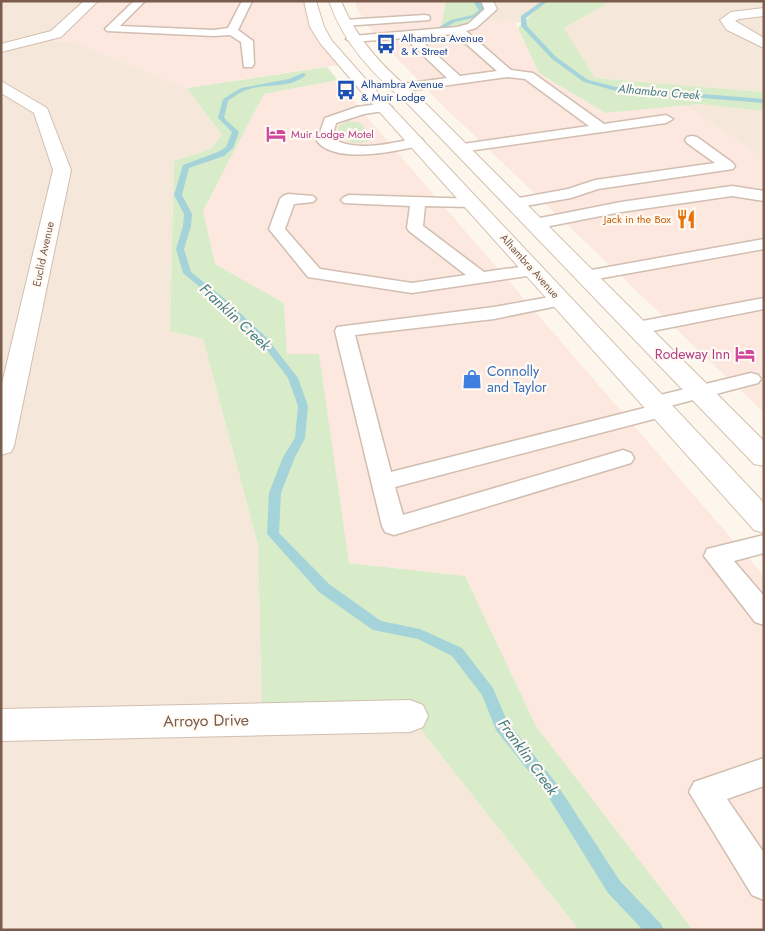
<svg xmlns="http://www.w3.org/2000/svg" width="765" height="931" viewBox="0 0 765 931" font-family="Jost,sans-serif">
<rect width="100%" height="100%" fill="#fdf6ec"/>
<path fill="#f5e8da" d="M1,1H92L56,34L38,39L75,42L187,88L222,135L211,149L174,161L170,331L203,339L258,545L262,719L410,716L579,930H1Z
M487,1H545L523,22L472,26Z
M611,1H764V92L595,78L563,28Z
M700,104L764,111V159L684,105Z"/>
<path fill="#fde8e0" d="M92,1H310L317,27L345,64L187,88L75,42L36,39L56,33Z
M355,1H446L443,25L514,20L539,73L605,113L684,105L764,159V413L436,99L374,34L357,9Z
M338,80L364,114L764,576V930H693L536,726L465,576L349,563L319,355L287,354L284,303L215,264L203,211L264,94Z"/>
<path fill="#d8ecc9" d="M446,1H487L491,9L472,26L441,28Z
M545,1H611L564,28L595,78L764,92V111L700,104L605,113L539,73L518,28Z
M327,67L338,80L264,94L203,211L215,264L284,303L287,354H319L349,563L465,576L536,726L693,930H579L410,716L262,719L258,545L203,339L170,331L174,161L211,149L222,135L187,88Z
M348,121L361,123L371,140C357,145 347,144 338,133V126Z"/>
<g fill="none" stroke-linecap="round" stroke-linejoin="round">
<path fill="#a5d3da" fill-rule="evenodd" d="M473,1C479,1 485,4 484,11L477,17L455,22L443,29H439V27L451,20L473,15L479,10Z
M542,1H548L526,18L527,26L556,57L588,80L616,87L764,99V103L616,91L584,82L552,59L521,26V16Z
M303,73L306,75C292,88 270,84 253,88C243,90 236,95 228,101L224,118L239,132L233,148L224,156L189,168L182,195L192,214L191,226L184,249L191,272L225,299L266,337L298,378L308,406L305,438L295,457L281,493L279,533L329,584L381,621L420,629L462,648L493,688L507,721L556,783L620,881L661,924L664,930H643L608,893L546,793L496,730L482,695L452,656L418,639L373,630L319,592L267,534L269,493L283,457L295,438L298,406L288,378L260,341L219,303L183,273L176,249L183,226L184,214L174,195L183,165L218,152L226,147L232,132L218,118L223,99L241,88L289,79Z"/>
<defs>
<path id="lane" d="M134,1H145L120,26L214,30L228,28L242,1H252L238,30L253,41L254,64L252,67H244L241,42L230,35L214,36L107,31L105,29L107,27Z
M491,6L496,9L495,11L476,28L466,31L511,70L533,73L604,124L666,115L673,119L666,123L461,152L456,151L454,148L456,145L589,126L525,79L507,77L399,92L395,91L393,88L395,85L447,78L405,38L352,42L346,39L352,36L457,27L468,24L487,7ZM455,34L497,71L460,76L417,37Z
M425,15L429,16L430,18L429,20L344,26L339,23L344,20Z
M385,103L392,107L390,110L364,114L336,123L332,139C360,152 388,144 417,138L422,139L424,142L422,145C398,151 335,165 317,141L325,118L357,107Z
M692,136L697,137L733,163L735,166L733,169L598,189L571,198L514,208L508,206L506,203L508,200L568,189L595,180L715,163L687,143L685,140L687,137Z
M732,186L764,191V201L732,196L621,212L535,229L529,227L527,224L529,221L535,219L621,202Z
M288,194L313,196L316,199L313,202L294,204L285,229L320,269L412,283L466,275L409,231L407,228L410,206L344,203L341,200L344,197L349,195L477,199L479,202L477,205L471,207L425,206L423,226L484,272L534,265L540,266L543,270L540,274L534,275L412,293L308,277L269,229L280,199L283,196Z
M764,239V249L586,281L580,280L577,276L580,272L586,271Z
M561,295L567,296L570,300L567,304L494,319L355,335L391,472L648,407L646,403L649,398L656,396L751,373L758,375L761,379L758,383L670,406L673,410L669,415L395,487L403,515L623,450L631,453L634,458L631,463L394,535L385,532L382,526L335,331L337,327L494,307Z
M764,298V309L637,334L630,332L628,328L630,324L637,322Z
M764,535V553L734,561L764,596V625L755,622L704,556L707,549Z
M764,758V786L727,799L764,853V900L752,895L689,792L694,782Z"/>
<path id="street" d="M84,1H98L61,37L1,52V44L51,31Z
M481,1H493L497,9L491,13L486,12Z
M764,8V16L739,19L735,21L764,38V48L727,30L720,20L731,12Z
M1,81L47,108L71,170L14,446L11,452L1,455V388L53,170L34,113L1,93Z
M410,700L423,705L428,716L423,727L410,732L1,741V709Z"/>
<path id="secondary" d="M304,1H316L324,27L332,41L370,84L764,503V533L754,530L360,90L320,43L310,27Z
M329,1H341C358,43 387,71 421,99L764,441V466L754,464L409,105C375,76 344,45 329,1Z"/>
</defs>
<use href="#lane" stroke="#d1beb0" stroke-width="3"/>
<use href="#street" stroke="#d1beb0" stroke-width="2"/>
<use href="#secondary" stroke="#d6c0b0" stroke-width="2"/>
<use href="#lane" fill="#fff" fill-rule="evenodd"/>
<use href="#street" fill="#fff" fill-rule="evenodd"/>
<use href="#secondary" fill="#fff" fill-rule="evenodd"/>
</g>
<defs>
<symbol id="bus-bare" viewBox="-9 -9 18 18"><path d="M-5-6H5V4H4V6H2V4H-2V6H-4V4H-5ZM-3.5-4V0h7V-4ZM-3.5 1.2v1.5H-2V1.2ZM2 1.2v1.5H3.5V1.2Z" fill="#1a4fb4" stroke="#fffaf3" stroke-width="2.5" paint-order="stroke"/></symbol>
<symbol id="hotel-bare" viewBox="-9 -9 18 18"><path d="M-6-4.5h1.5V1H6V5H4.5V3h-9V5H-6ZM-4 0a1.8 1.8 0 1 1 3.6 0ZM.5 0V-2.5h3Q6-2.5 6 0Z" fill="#d1479c" stroke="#fffaf3" stroke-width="2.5" paint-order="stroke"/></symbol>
<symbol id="restaurant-bare" viewBox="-9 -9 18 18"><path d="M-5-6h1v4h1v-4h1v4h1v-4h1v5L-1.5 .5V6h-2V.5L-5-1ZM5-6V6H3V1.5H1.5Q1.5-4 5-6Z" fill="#e8710a" stroke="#fffaf3" stroke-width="2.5" paint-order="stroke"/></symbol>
<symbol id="shop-bare" viewBox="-9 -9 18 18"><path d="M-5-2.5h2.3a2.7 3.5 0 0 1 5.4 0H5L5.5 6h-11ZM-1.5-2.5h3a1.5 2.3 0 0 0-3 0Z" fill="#3f7fe0" stroke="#fffaf3" stroke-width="2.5" paint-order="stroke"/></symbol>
</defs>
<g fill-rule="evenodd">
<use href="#bus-bare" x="372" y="30" width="28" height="28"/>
<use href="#bus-bare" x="332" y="76" width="28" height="28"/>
<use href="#hotel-bare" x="262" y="120" width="28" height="28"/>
<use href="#restaurant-bare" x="672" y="205" width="28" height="28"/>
<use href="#hotel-bare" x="731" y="340" width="28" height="28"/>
<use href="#shop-bare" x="458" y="365" width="28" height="28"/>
</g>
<g text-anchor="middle" stroke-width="4.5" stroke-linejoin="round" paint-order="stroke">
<g font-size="11" fill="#164399" stroke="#fffaf3" text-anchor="start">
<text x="401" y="42">Alhambra Avenue<tspan x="401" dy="13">&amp; K Street</tspan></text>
<text x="361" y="88">Alhambra Avenue<tspan x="361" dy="13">&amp; Muir Lodge</tspan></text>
</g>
<g font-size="11" fill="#b23c85" stroke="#fffaf3" text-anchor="start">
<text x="291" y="138">Muir Lodge Motel</text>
</g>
<g font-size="11" fill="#c56008" stroke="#fffaf3" text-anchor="end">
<text x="671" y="223">Jack in the Box</text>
</g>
<g font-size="11" fill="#7a5c4d" stroke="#fffaf3">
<text transform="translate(43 254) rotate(-78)" y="4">Euclid Avenue</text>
<text transform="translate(530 266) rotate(48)" y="4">Alhambra Avenue</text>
</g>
<g font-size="12" font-style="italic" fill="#437c86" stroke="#fffaf3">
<text transform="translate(659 92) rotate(5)" y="4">Alhambra Creek</text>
</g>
<g font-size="14" fill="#b23c85" stroke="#fffaf3" text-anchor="end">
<text x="730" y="359">Rodeway Inn</text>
</g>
<g font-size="14" fill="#366cbe" stroke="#fffaf3" text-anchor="start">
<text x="487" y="376">Connolly<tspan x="487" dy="16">and Taylor</tspan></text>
</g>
<g font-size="15" font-style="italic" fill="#437c86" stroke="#fffaf3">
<text transform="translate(235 317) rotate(43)" y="5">Franklin Creek</text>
<text transform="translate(528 757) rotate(54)" y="5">Franklin Creek</text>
</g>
<g font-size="16" fill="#7a5c4d" stroke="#fffaf3">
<text transform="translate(206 720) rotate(-1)" y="6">Arroyo Drive</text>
</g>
</g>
<rect width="765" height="931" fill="none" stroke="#7a5c4d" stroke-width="5"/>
</svg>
